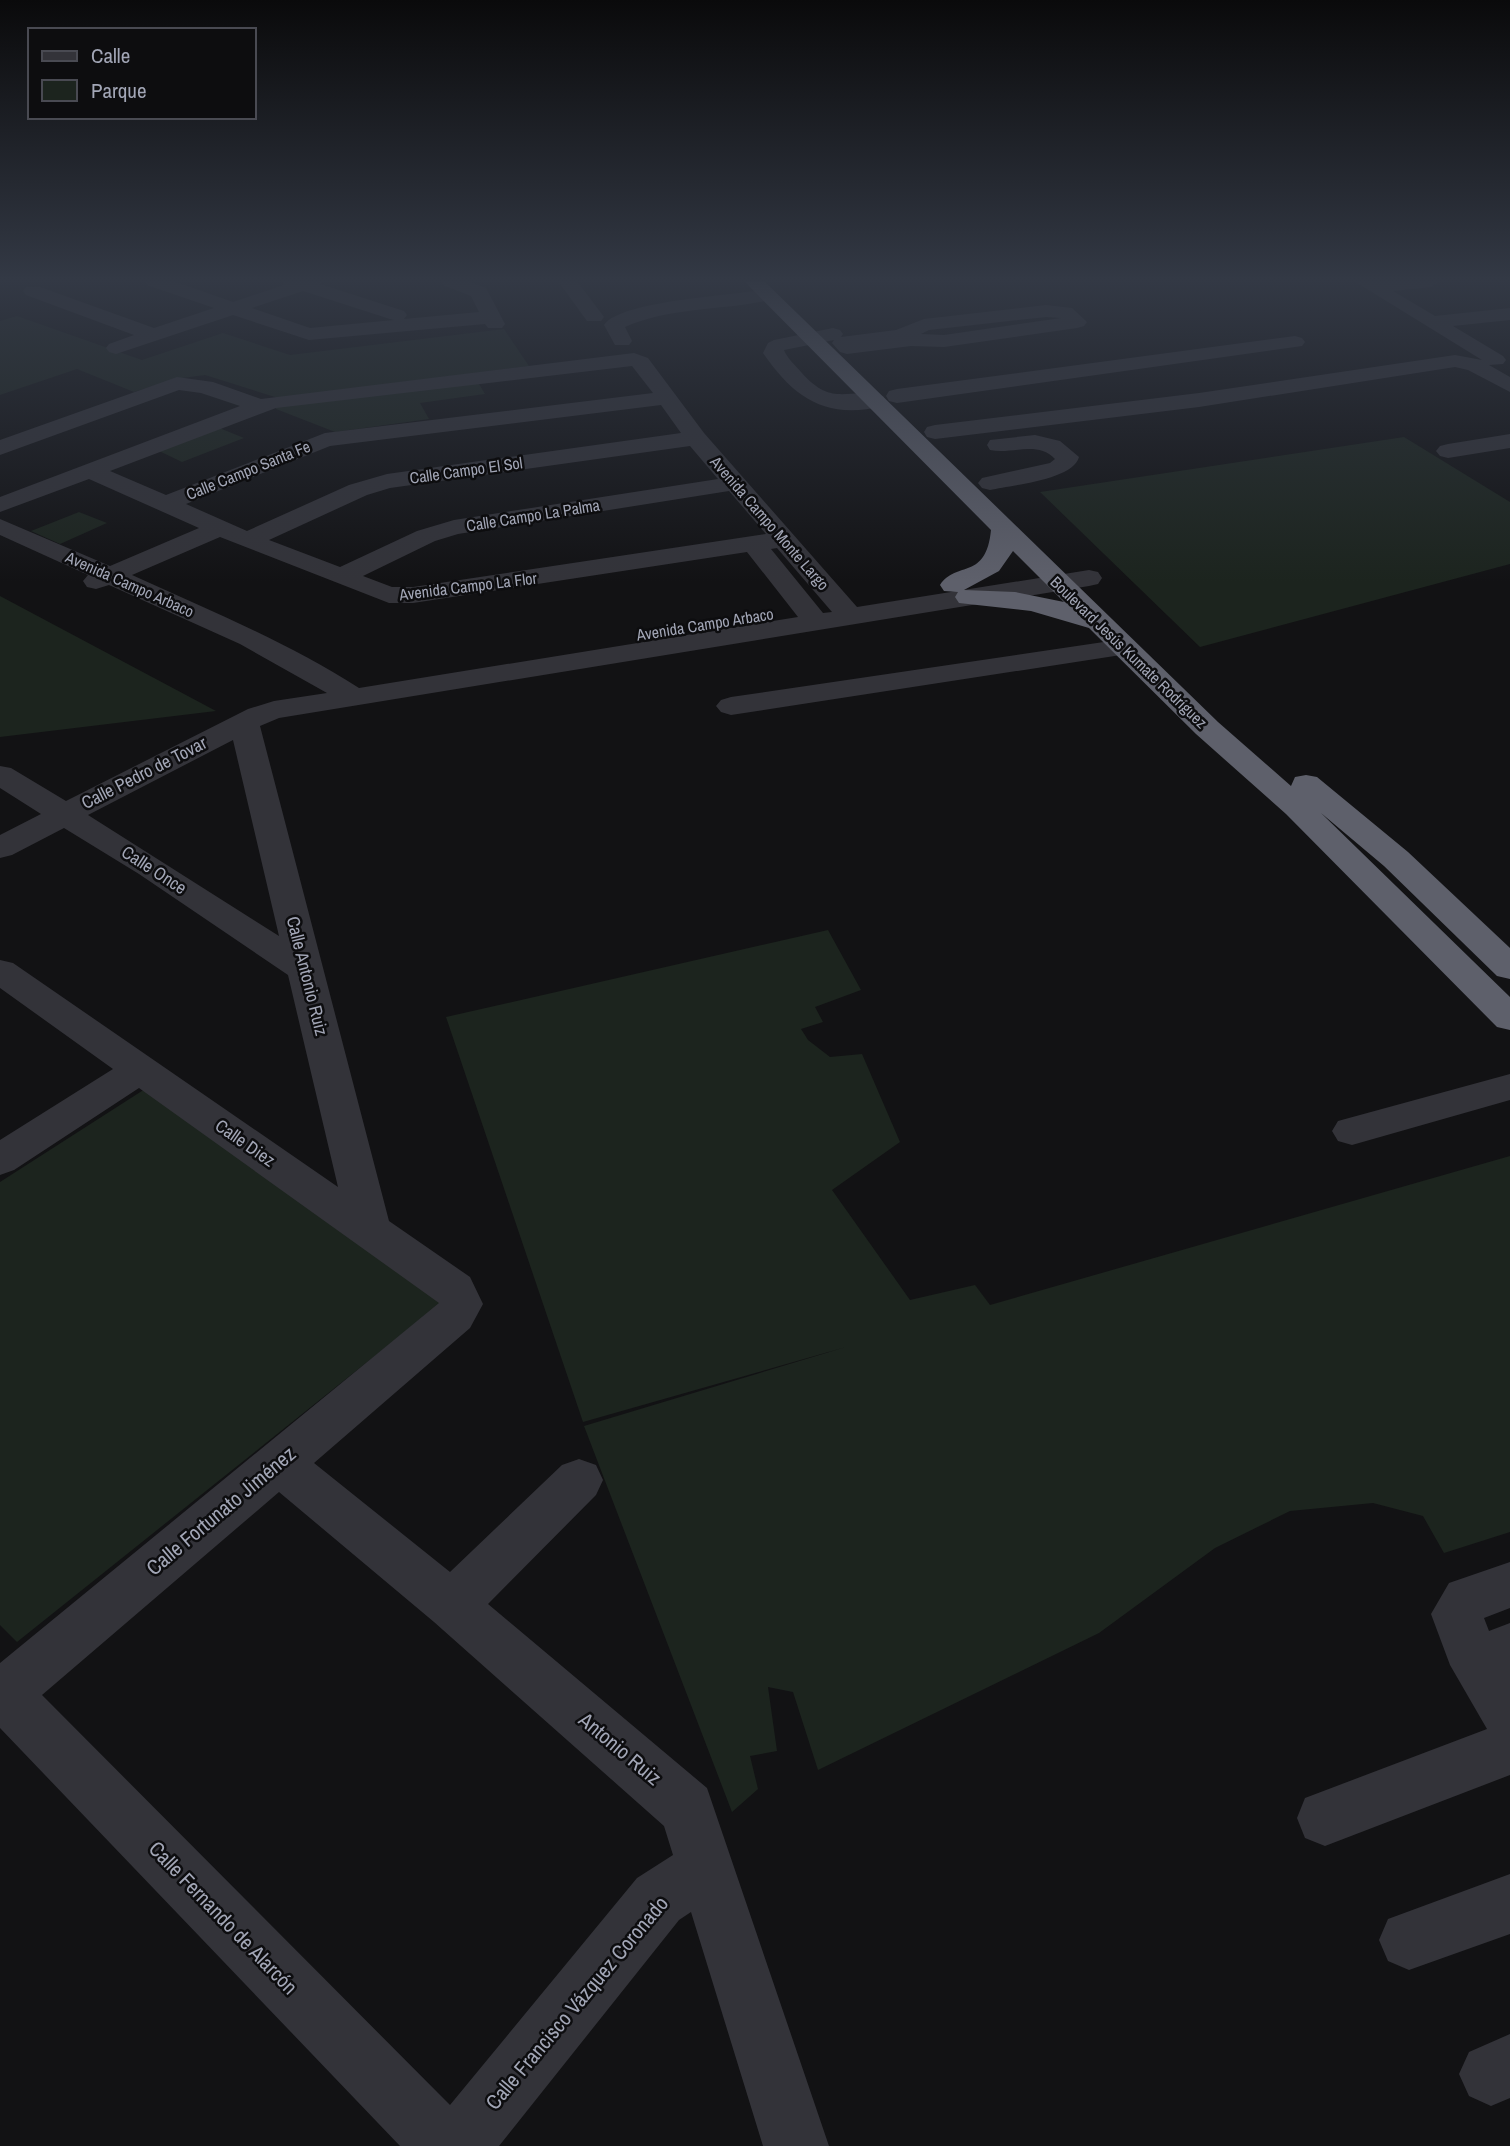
<svg xmlns="http://www.w3.org/2000/svg" width="1510" height="2146" viewBox="0 0 1510 2146" font-family="'Archivo Narrow',sans-serif">
<rect width="100%" height="100%" fill="#121214"/>
<path fill="#1c241e" d="M17,316L142,360L223,333L290,355L504,329L529,366L278,398L205,375L175,379L134,392L77,369L0,395V321Z
M476,379L485,394L420,403L429,419L335,432L276,409V404Z
M217,427L244,438L182,462L155,449Z
M1404,437L1510,502V564L1200,647L1040,492Z
M79,512L107,523L60,544L31,531Z
M0,596L216,711L0,737Z
M828,930L861,990L815,1007L823,1022L801,1029L808,1040L830,1057L862,1054L900,1142L832,1190L910,1300L975,1285L990,1305L1510,1156V1532L1444,1553L1423,1516L1373,1503L1290,1511L1215,1548L1099,1633L818,1770L793,1692L768,1687L777,1751L750,1756L758,1789L732,1812L584,1426L846,1347L583,1422L446,1017Z
M145,1089L446,1299L17,1642L0,1625V1182Z"/>
<g fill="none" stroke-linecap="round" stroke-linejoin="round">
<path fill="#333339" fill-rule="evenodd" d="M145,281H173L233,302L284,285L282,281H322L320,284L404,311L407,315L404,319L479,312L471,296L443,285L441,281H468L486,288L505,324L502,328H488L485,324L309,340L233,315L116,354L109,352L106,348L109,344L134,335L26,295L23,291L26,287H40L154,328L214,308L147,285ZM303,291L390,319L394,320L310,328L252,308Z
M558,281H577L604,317L601,321H587Z
M1354,281H1440L1431,287L1393,291L1435,316L1510,308V320L1453,326L1503,356L1506,360L1503,364L1489,365L1510,377V392L1468,370L1455,367L1199,407L935,439L927,437L924,432L927,427L935,425L1199,393L1455,355L1482,360Z
M767,289L774,291L777,295L774,299C725,311 672,306 625,327L632,341L629,345H615L604,325C622,300 734,296 767,289Z
M1046,305L1072,308L1087,322L1084,326L1077,328L944,347L911,346L847,354L840,352L832,343L834,340L784,350C787,358 795,365 801,372C833,408 845,387 883,396L886,401L883,406C826,420 794,398 763,353L768,343L774,340L833,328L840,330L843,334L841,337L896,330L924,319ZM1046,317L1061,318L944,335L921,334L929,330Z
M1295,336L1302,338L1305,342L1302,346L897,403L889,401L886,396L889,391L897,389Z
M634,353L648,358L704,433L857,607L1089,570L1098,572L1102,578L1098,584L1089,586L279,718L260,726L389,1221L470,1277L483,1304L470,1328L314,1463L450,1572L562,1465L579,1459L596,1465L603,1480L596,1495L488,1604L707,1788L829,2146H763L691,1912L679,1920L499,2146H400L0,1728V1663L439,1303L139,1088L14,1170L0,1175V1140L113,1069L0,988V960L13,963L338,1187L288,975L139,874L64,828L12,855L0,858V835L41,814L0,788V766L11,768L66,801L248,709L274,701L327,693L240,644L109,585L96,589L87,587L83,581L88,575L0,535V519L110,566L199,528L89,479L0,512V497L240,406L201,393L179,390L0,455V440L177,377L213,382L261,399ZM632,366L653,393L325,433L166,495L110,471L276,408ZM661,405L681,433L387,474L349,485L247,531L186,504L330,446ZM690,446L718,479L454,520L417,531L340,567L269,540L367,495L390,488ZM729,491L766,534L413,587H392L363,576L435,541L458,534ZM220,537L389,603H413L747,552L798,617L359,688C287,642 209,610 132,575ZM777,548L832,612L823,613L771,549ZM233,740L279,936L88,815ZM279,1492L434,1622L664,1826L673,1855L637,1878L450,2105L42,1695Z
M1510,434V448L1448,458L1440,456L1436,451L1440,446L1448,444Z
M1035,435L1060,441L1079,457C1073,480 1012,485 990,490L982,488L978,483L982,478L1050,463L1055,459C1037,440 1012,455 990,450L987,445L990,440Z
M1124,639L1134,641L1138,647L1134,653L731,715L721,712L716,706L721,700L731,697Z
M1510,1074V1100L1352,1145L1338,1141L1332,1131L1338,1121Z
M1510,1562V1608L1484,1618L1489,1631L1510,1623V1775L1325,1846L1305,1838L1297,1818L1305,1798L1487,1729L1450,1665L1431,1614L1449,1583Z
M1510,1874V1934L1409,1970L1388,1961L1379,1940L1388,1919Z
M1510,2034V2098L1491,2106L1469,2096L1459,2074L1469,2052Z"/>
<path fill="#5e606b" fill-rule="evenodd" d="M744,281H764L1218,722L1291,786L1295,777L1306,775L1317,777L1408,852L1510,948V979L1497,976L1384,866L1321,813L1510,997V1030L1497,1027L1286,814L1196,734L1089,628L1031,611L959,603L955,597L958,592L944,591L940,585C957,560 986,581 991,530ZM1013,551L1064,602L1015,592L964,590L999,571Z"/>
</g>
<linearGradient id="sky" x2="0" y2="1"><stop stop-color="#0a0a0b"/><stop offset="0.48" stop-color="#333945"/><stop offset="1" stop-color="#333945" stop-opacity="0"/></linearGradient>
<rect width="1510" height="582" fill="url(#sky)"/>
<g text-anchor="middle" stroke-width="5" stroke-linejoin="round" paint-order="stroke">
<g font-size="16" fill="#a2a6b6" stroke="#0d0d0f">
<text transform="translate(248 470) rotate(-22)" y="6">Calle Campo Santa Fe</text>
<text transform="translate(466 470) rotate(-8)" y="6">Calle Campo El Sol</text>
<text transform="translate(533 515) rotate(-9)" y="6">Calle Campo La Palma</text>
<text transform="translate(770 523) rotate(49)" y="6">Avenida Campo Monte Largo</text>
<text transform="translate(130 584) rotate(24)" y="6">Avenida Campo Arbaco</text>
<text transform="translate(468 586) rotate(-7)" y="6">Avenida Campo La Flor</text>
<text transform="translate(705 624) rotate(-9)" y="6">Avenida Campo Arbaco</text>
<text transform="translate(1129 652) rotate(44)" y="6">Boulevard Jesús Kumate Rodríguez</text>
</g>
<g font-size="18" fill="#a2a6b6" stroke="#0d0d0f">
<text transform="translate(144 773) rotate(-27)" y="6">Calle Pedro de Tovar</text>
<text transform="translate(154 870) rotate(33)" y="6">Calle Once</text>
<text transform="translate(307 976) rotate(76)" y="6">Calle Antonio Ruiz</text>
<text transform="translate(245 1143) rotate(35)" y="6">Calle Diez</text>
</g>
<g font-size="21" fill="#a2a6b6" stroke="#0d0d0f">
<text transform="translate(221 1511) rotate(-40)" y="7">Calle Fortunato Jiménez</text>
<text transform="translate(620 1749) rotate(40)" y="7">Antonio Ruiz</text>
<text transform="translate(223 1918) rotate(46)" y="7">Calle Fernando de Alarcón</text>
<text transform="translate(577 2003) rotate(-50)" y="7">Calle Francisco Vázquez Coronado</text>
</g>
</g>
<rect x="28" y="28" width="228" height="91" fill="#0d0d0f" stroke="#494a52" stroke-width="2"/>
<rect x="42" y="51" width="35" height="10" fill="#333339" stroke="#494a52" stroke-width="2"/>
<text x="91" y="63" font-size="21" fill="#a2a6b6">Calle</text>
<rect x="42" y="80" width="35" height="21" fill="#1c241e" stroke="#494a52" stroke-width="2"/>
<text x="91" y="98" font-size="21" fill="#a2a6b6">Parque</text>
</svg>
